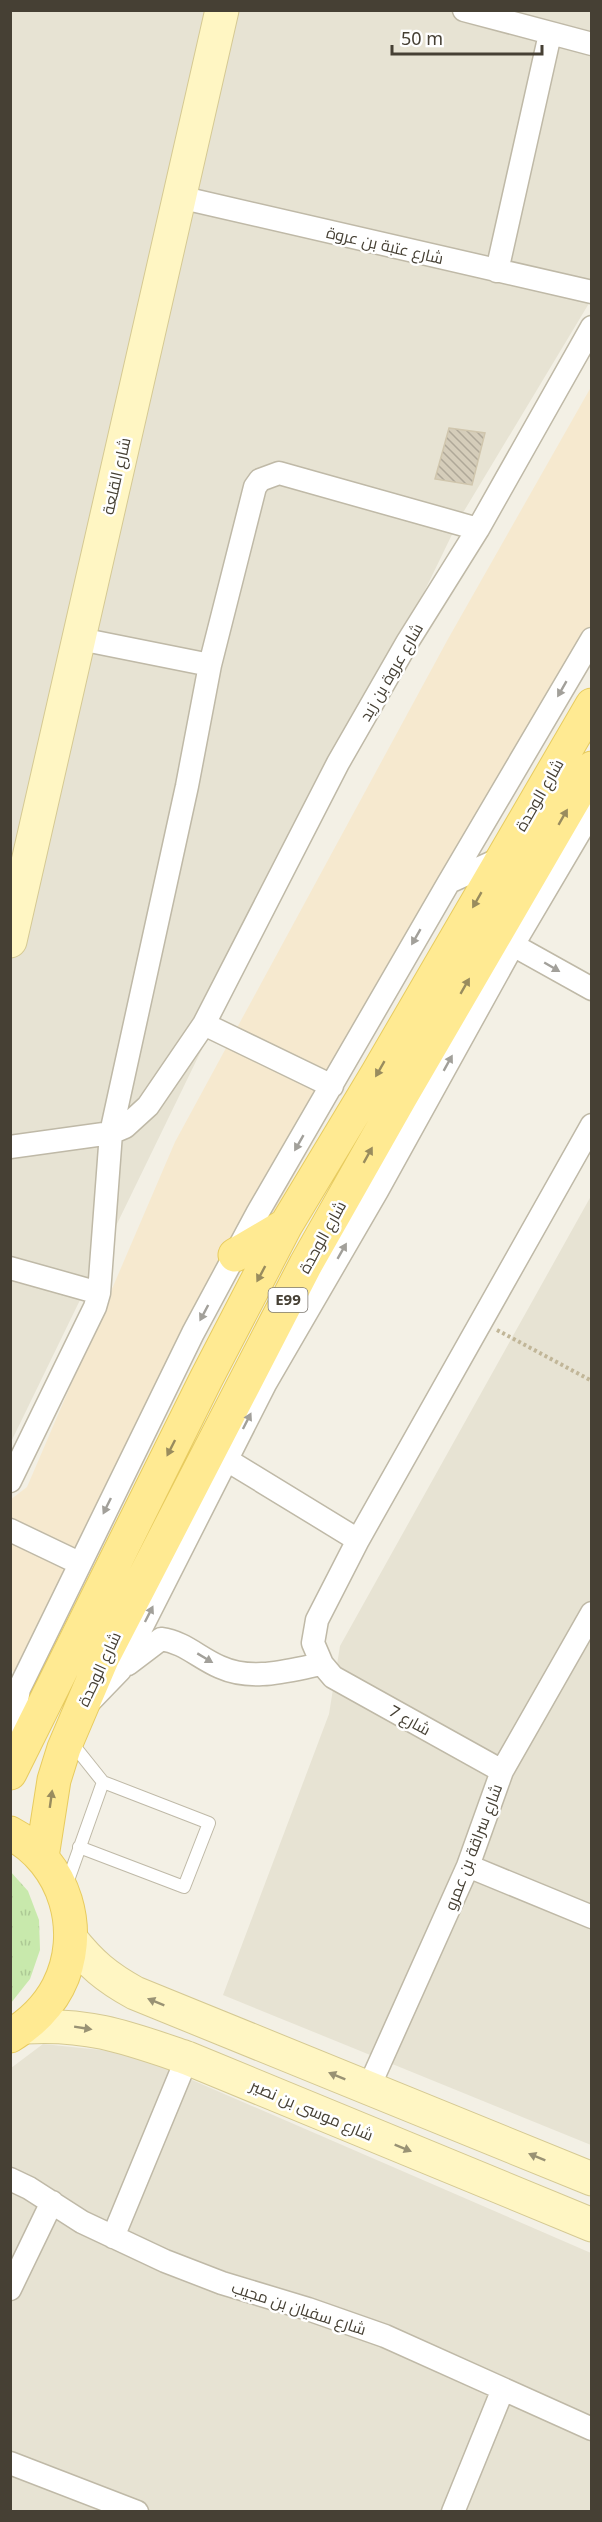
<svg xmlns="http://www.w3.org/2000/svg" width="602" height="2522" viewBox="0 0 602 2522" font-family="'Noto Sans',Cairo,sans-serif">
<defs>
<pattern id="grass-tufts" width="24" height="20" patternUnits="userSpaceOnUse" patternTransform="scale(1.5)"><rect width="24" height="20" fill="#c8e9ac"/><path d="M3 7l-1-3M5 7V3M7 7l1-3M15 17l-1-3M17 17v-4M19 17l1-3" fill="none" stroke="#adc995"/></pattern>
<pattern id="building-back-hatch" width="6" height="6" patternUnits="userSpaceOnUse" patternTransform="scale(1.5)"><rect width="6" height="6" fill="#d5cdba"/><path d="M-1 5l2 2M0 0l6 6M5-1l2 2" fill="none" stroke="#afa898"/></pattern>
</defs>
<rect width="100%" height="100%" fill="#f3f0e5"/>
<path fill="#e7e3d3" d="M11,11H591V300L461,516L11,1442Z
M591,1196V2145L223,1995L329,1714L340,1646Z
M43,2044L130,2053L591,2253V2511L11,2512V2068Z"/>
<path fill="#f6e9cf" d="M591,387V660L438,919L207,1331L34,1685L11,1670L10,1500L27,1487L175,1142L448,639Z"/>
<path fill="url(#grass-tufts)" d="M10,1871L28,1891L39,1920L40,1950L30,1979L11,2003Z"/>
<path fill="url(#building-back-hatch)" stroke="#d0c6ad" stroke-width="1.5" d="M449,428L485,433L472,485L435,479Z"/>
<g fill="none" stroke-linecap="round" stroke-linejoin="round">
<defs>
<path id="lane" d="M71,1742L103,1782L209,1823L184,1887L79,1847
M66,1886L103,1782"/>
<path id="street" d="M464,10L592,44
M179,197L592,292
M497,271L550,34
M80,639L210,665
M449,882L592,639
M513,945L592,989
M204,1024L332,1086
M10,1147L111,1133L125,1127L148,1106L204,1024L338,763L408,641L478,529L592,327
M10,1268L99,1293L95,1307L10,1481
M99,1293L111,1133L187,786L210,665L255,487L260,480L279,473L478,529
M227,1460L358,1540
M10,1530L79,1563
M128,1664L161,1639C184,1642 199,1658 220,1667C253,1682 289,1670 322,1664
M91,1700L120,1670L265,1384L377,1191L513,945L592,811
M21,1756C10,1730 14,1716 19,1689L193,1333L258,1212L449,882L502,858
M502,1771L333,1677L322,1664L313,1643L317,1620L358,1540L592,1125
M468,1866L592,1917
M368,2089L468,1866L502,1771L592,1613
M10,2179L29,2188L82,2222L165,2261L222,2283L308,2309L385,2336L592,2429
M113,2237L187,2058
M10,2289L52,2202
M10,2463L137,2512
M453,2512L503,2389"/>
<path id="secondary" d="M10,941L222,10
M71,1939C91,1964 106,1977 135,1993L592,2179
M25,2027C89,2023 128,2038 187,2058L592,2225"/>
<path id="primary" d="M235,1255L286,1225
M10,1773L206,1379L286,1225L377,1074L592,705
M10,1833C66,1862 86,1933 58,1987C47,2008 30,2024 10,2036
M42,1857L54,1780L64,1748L102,1659L306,1264L400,1098L592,768"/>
</defs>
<use href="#lane" stroke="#bfb9a7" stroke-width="14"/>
<use href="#street" stroke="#bfb9a7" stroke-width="25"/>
<use href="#secondary" stroke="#d5c993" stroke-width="35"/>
<use href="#primary" stroke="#e7cb5f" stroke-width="35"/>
<path stroke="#c1b698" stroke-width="4" stroke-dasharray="3 3" stroke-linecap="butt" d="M497,1330L592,1381"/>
<use href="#lane" stroke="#fff" stroke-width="12"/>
<use href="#street" stroke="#fff" stroke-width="22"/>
<use href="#secondary" stroke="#fff6c3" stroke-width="33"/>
<use href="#primary" stroke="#ffea92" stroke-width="33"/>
</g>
<defs><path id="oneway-solid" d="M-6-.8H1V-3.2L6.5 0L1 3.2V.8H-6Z" transform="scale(1.5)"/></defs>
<g fill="#a2a09a">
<use href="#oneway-solid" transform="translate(562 689) rotate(120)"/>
<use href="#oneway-solid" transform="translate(416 937) rotate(120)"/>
<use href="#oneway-solid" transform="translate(552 967) rotate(30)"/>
<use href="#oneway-solid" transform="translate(448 1063) rotate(-61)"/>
<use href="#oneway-solid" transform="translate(299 1143) rotate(120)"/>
<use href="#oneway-solid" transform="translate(342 1251) rotate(-60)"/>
<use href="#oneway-solid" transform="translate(204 1313) rotate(118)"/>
<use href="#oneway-solid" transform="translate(247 1421) rotate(-63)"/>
<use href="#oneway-solid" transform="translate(107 1506) rotate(116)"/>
<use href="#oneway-solid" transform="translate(149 1614) rotate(-63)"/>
<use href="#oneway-solid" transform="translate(205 1658) rotate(31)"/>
</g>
<g fill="#998c5e">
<use href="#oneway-solid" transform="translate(563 817) rotate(-60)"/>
<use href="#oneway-solid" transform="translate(477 900) rotate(120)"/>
<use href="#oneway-solid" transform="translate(465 986) rotate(-60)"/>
<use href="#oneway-solid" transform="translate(380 1069) rotate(120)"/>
<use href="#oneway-solid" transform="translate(368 1155) rotate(-61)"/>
<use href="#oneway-solid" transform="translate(261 1274) rotate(118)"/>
<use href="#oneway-solid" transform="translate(171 1448) rotate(117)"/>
<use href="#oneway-solid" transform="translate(51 1799) rotate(-82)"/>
</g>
<g fill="#999274">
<use href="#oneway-solid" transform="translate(156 2002) rotate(-158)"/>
<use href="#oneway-solid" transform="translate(83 2028) rotate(9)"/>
<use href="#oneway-solid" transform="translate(337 2076) rotate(-158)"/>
<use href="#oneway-solid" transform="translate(403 2148) rotate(22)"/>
<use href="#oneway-solid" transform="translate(537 2157) rotate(-158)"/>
</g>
<g text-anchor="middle" stroke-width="5" stroke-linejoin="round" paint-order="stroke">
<rect fill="#fff" stroke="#7e7971" stroke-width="1.5" x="268.5" y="1288" width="39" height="24" rx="4.5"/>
<g font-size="15" font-weight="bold" fill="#464034">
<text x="288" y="1305">E99</text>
</g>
<g font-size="16" fill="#464034" stroke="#fff">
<text transform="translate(385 245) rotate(13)" y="6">شارع عتبة بن عروة</text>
<text transform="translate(116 476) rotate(-77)" y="6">شارع القلعة</text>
<text transform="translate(391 672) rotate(-60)" y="6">شارع عروة بن زيد</text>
<text transform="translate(539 795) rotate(-60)" y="6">شارع الوحدة</text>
<text transform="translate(322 1237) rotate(-61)" y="6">شارع الوحدة</text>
<text transform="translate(99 1669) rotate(-65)" y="6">شارع الوحدة</text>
<text transform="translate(410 1720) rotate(29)" y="6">شارع 7</text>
<text transform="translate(473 1847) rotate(-69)" y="6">شارع سراقة بن عمرو</text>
<text transform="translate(312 2110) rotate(23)" y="6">شارع موسى بن نصير</text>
<text transform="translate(299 2308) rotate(18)" y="6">شارع سفيان بن مجيب</text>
</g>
</g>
<rect width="602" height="2522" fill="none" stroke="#464034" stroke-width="24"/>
<path d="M392 45v9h150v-9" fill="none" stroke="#464034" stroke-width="3"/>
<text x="401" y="45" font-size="18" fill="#464034" stroke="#ffffff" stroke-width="4.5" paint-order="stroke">50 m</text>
</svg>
